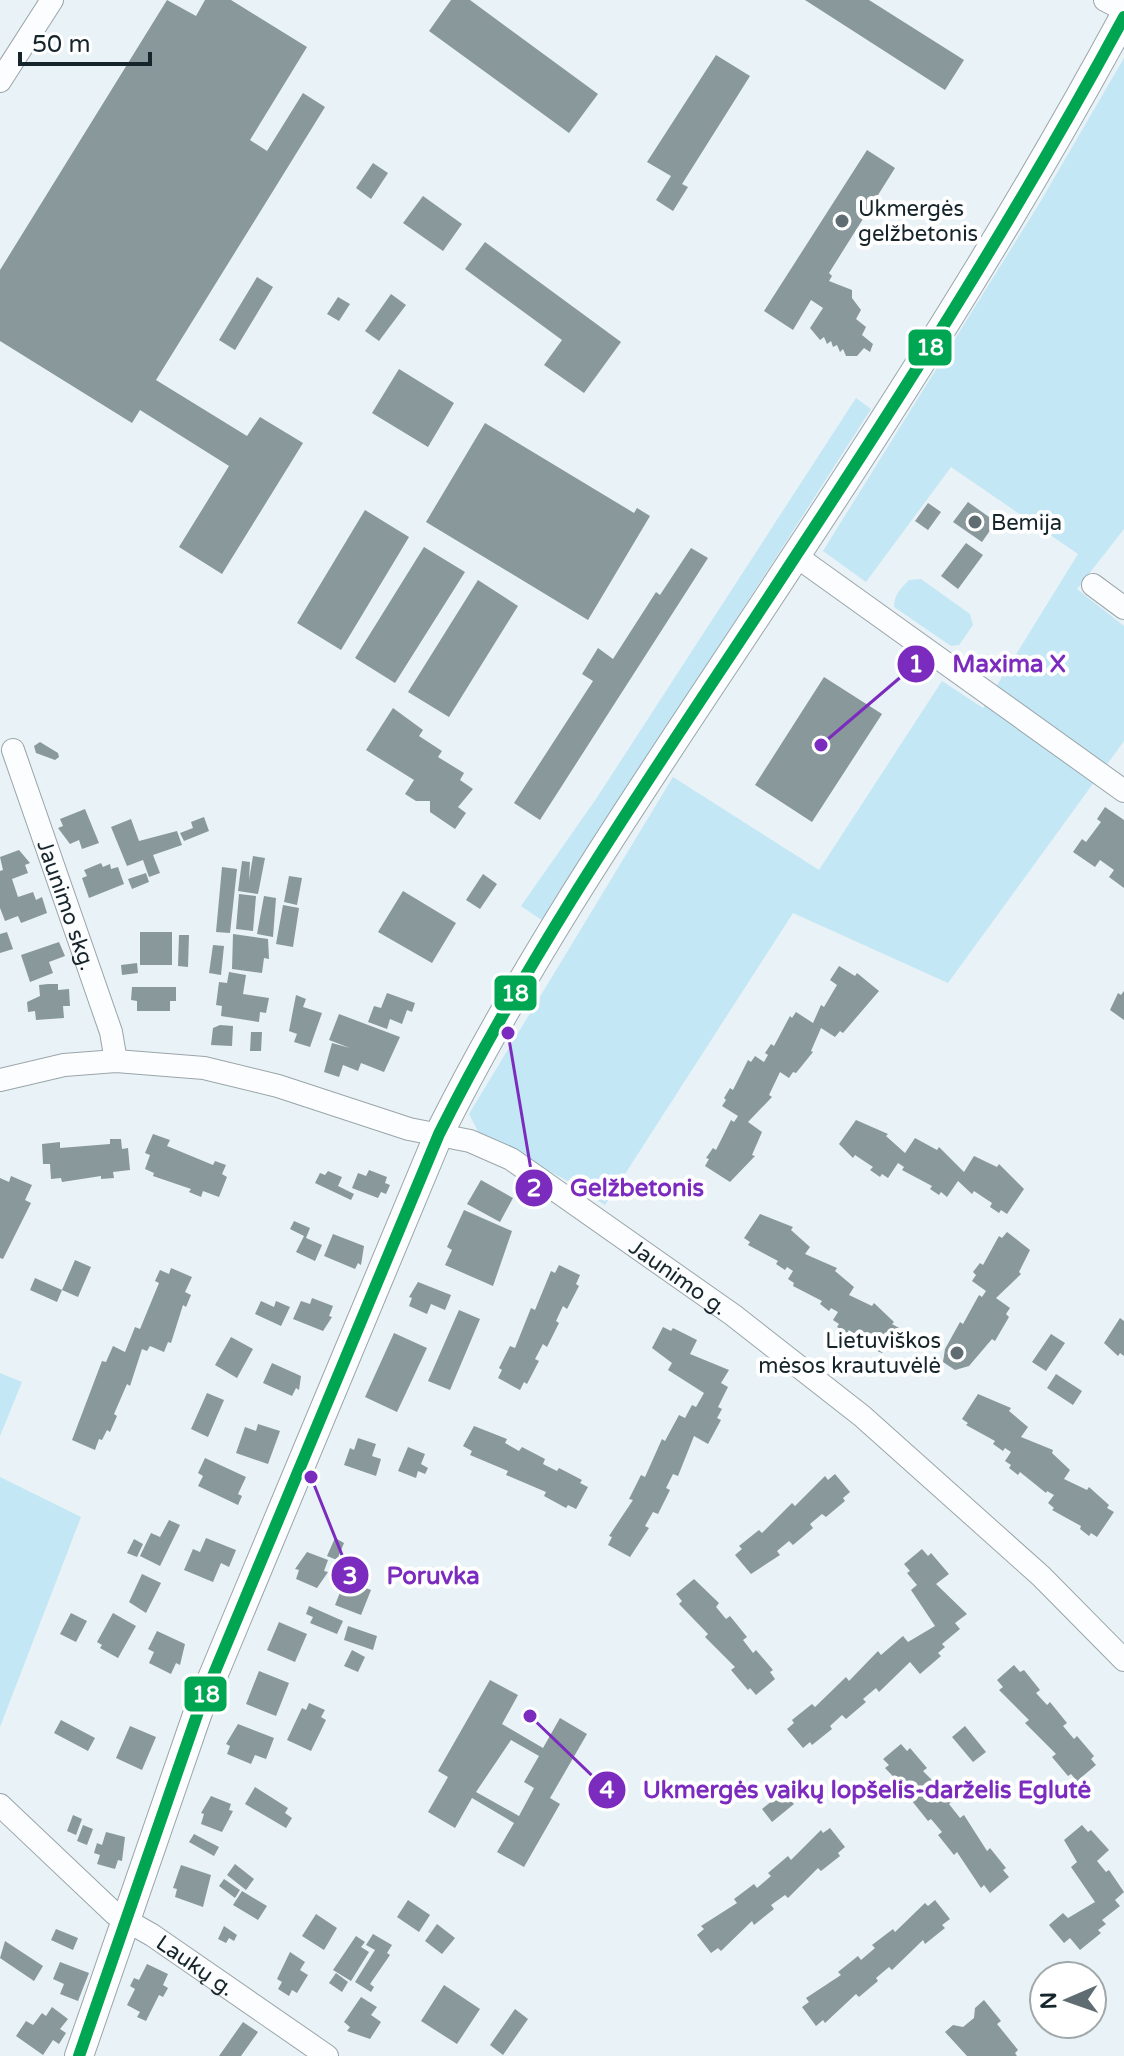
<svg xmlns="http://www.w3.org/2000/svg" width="1124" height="2056" viewBox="0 0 1124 2056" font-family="'Varela Round',sans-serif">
<rect width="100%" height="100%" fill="#e9f2f6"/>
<path fill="#c3e7f4" d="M1124,58V529L1077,589L1124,626V741L948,983L793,913L605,1205L566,1180L480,1135L469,1114L673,777L819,870L942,681L983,708L1078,554L951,467L866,582L823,551L1039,204Z
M856,398L871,409L543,921L521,906L596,799Z
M921,579L970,614L973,625L959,645L951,646L894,607C894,595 901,588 909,580Z
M0,1373L22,1382L0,1436Z
M0,1477L81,1517L0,1727Z"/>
<path fill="#88989b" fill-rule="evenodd" d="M167,0L196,16L205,0H231L307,47L250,140L267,151L303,93L325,107L156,380L247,436L260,417L303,443L222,574L179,547L229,466L140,410L132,423L0,341V270Z
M451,0H470L598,94L569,133L429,31Z
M805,0H869L964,60L945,90Z
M716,55L750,76L682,184L688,187L673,211L656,200L671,176L647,162Z
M867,150L895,168L829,273L832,276L829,281L852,290V298L861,310L856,319L866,327L862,335L873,344L870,352L864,348L857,356H846L843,349L840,352L837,345L833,347L831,341L827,344L824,337L820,340L810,328L823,308L811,300L793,330L764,311Z
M373,163L388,173L371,199L356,188Z
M423,196L462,224L443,251L403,223Z
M485,242L621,342L584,393L544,365L562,340L465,269Z
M257,277L273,287L235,350L219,340Z
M391,294L406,305L379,341L365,331Z
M338,297L350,304L339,321L327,314Z
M399,369L454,403L428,447L372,413Z
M485,423L634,513L637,508L650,516L588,620L426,522Z
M968,502L996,522L982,542L953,522Z
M928,503L941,512L928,530L915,521Z
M365,510L409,537L341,650L297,623Z
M966,543L983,555L958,589L941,576Z
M424,547L465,572L395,683L355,658Z
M691,548L708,558L540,820L514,803L593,681L582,674L598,648L613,659L656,592L660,595Z
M478,580L518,606L449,717L408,692Z
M824,677L882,714L812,822L755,785Z
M393,708L423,730L419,736L442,751L438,757L464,773L460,780L473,789L458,807L466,813L455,829L430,812V801H416L405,794L414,780L366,750Z
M40,742L58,753L59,757L55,760L36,753L34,746Z
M1105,807L1124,820V888L1109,877L1114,870L1100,860L1095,867L1073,852L1082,839L1086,842L1101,822L1097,819Z
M85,809L99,843L82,849L79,840L70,844L58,828L63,826L60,819Z
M204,817L209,831L184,841L180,833L193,828L191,822Z
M131,819L139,841L177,831L182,845L153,855L160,873L149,877L143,860L127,866L111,827Z
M19,850L30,863L25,865L28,873L12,879L18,897L33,892L36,900L42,897L47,913L21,923L18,916L5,921L0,908V871L3,870L0,857Z
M253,856L265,858L258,894L238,891L242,861L250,862L249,880Z
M101,863L103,867L110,864L111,869L118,867L124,884L89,898L82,878L87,876L84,870Z
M222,867L237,869L230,933L216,932Z
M146,873L149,882L132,889L128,879Z
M483,874L497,884L480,909L466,900Z
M289,876L302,878L297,905L284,902Z
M403,891L456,923L432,963L378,932Z
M239,894L256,896L253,931L236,929Z
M264,896L276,898L273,937L257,934Z
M283,905L299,908L293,947L276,944Z
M7,932L13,949L0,953V934Z
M140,932H172V965H140Z
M233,934L268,939L269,959L264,958L262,973L232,969Z
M179,935H189L188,967L178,966Z
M59,942L65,956L49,962L53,973L30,982L21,955Z
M213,945L224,946L221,975L209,973Z
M137,963L138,973L122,975L121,965Z
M839,966L855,976L857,973L879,991L843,1033L840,1031L835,1037L821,1028L811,1051L813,1052L796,1073L793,1072L789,1078L780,1072L769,1095L772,1097L748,1122L762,1132L752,1155L755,1156L730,1182L705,1166L709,1159L706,1158L713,1148L716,1150L731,1120L734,1122L738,1116L722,1106L726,1100L724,1098L730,1088L733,1090L748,1060L751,1062L755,1056L764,1062L768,1055L765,1053L771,1044L774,1046L790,1016L792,1018L796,1012L813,1023L821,1005L824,1007L837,985L830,980Z
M229,972L246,975L243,994L269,998L266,1013L260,1012L259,1022L221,1016L222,1006L216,1005L219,982L227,983Z
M48,984H58V990L69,989L70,1006H63L64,1018L36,1020L35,1011L28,1012L27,1002L40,996L39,985Z
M132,987H176V1001H170V1011H137V1001L131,1000Z
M1124,991V1020L1110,1010L1118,993L1121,995Z
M387,993L415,1003L412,1012L407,1010L402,1024L390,1019L387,1029L368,1022L374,1006L381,1008Z
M296,995L306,999L303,1007L322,1013L310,1047L294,1042L297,1034L289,1031Z
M339,1014L400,1037L384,1072L361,1063L358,1071L343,1065L339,1077L324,1072L332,1043L350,1048L329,1040Z
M220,1025L233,1026L232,1046L211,1045L213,1028Z
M251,1032H262L261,1051H250Z
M856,1120L888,1134L886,1136L905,1153L915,1138L937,1150L939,1147L964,1172L974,1156L997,1167L999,1164L1024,1189L1007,1214L1001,1210L999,1213L990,1207L992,1203L974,1191L972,1194L958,1181L947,1197L941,1192L939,1195L930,1189L932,1186L902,1170L904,1167L898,1163L888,1178L882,1174L880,1177L870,1170L873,1167L855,1155L853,1158L839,1144Z
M153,1134L170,1140L167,1146L213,1165L215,1161L226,1165L222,1174L227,1177L219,1197L203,1191L201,1197L189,1192L191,1189L153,1176L154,1173L145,1169L150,1155L145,1153Z
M110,1139H121L122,1149L128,1148L130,1170L113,1172L114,1178L101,1179V1176L62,1182L61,1178L51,1179L50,1164H43L42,1144L60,1142V1148L110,1144Z
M369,1170L387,1177L385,1183L390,1185L386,1194L381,1192L378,1198L352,1188L358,1173L366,1176Z
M328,1171L342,1177L338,1186L354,1194L351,1200L315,1183L320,1173L325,1175Z
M11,1176L32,1185L25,1200L31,1203L3,1259L0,1258V1178L9,1182Z
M481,1180L513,1198L500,1222L467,1204Z
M464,1210L512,1231L493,1286L445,1265L452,1250L447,1247Z
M760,1214L793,1227L791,1230L810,1247L805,1254L837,1268L835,1271L854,1287L849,1295L872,1306L874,1303L894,1322L892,1324L899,1328L882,1353L864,1346L867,1342L849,1330L847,1333L837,1327L839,1324L833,1320L838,1312L831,1308L829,1311L820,1304L822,1301L793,1286L794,1283L788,1279L793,1271L787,1267L785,1270L776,1264L778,1261L748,1245L750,1242L744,1238Z
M294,1221L310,1228L306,1238L322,1245L315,1261L296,1252L304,1236L290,1229Z
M1007,1232L1030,1250L1019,1272L1021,1274L996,1298L1010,1308L1006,1314L1009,1317L995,1341L992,1339L969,1366L955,1370L943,1362L945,1349L960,1322L963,1324L979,1295L982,1297L986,1291L972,1281L976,1275L973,1272L980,1263L983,1265L999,1236L1002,1238Z
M333,1234L364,1246L361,1265L358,1263L355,1269L324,1256Z
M75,1260L91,1267L78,1297L62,1290L57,1302L30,1290L35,1278L62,1290Z
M559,1265L580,1275L576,1284L579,1286L567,1309L563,1306L556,1321L559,1323L547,1347L543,1344L535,1359L539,1361L527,1384L524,1382L520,1390L498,1378L502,1370L499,1368L510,1346L515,1348L531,1308L535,1310L551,1271L555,1273Z
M171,1268L192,1277L185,1292L191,1295L186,1307L183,1305L171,1343L168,1342L164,1352L150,1346L147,1351L142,1349L130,1386L127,1384L114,1414L117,1416L110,1432L107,1430L102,1440L99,1439L95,1450L72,1440L102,1361L106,1362L113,1346L125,1352L135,1327L140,1329L159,1283L155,1281L160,1270L169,1274Z
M418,1282L451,1295L445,1310L431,1304L427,1314L409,1306L412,1298L409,1297Z
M312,1298L333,1306L329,1316L332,1317L323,1331L293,1319L301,1301L310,1304Z
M261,1301L274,1307L276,1301L290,1307L281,1326L255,1314Z
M459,1310L480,1319L450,1390L428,1381Z
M1120,1318L1124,1321V1356L1120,1353L1118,1356L1104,1343Z
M663,1327L671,1331L673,1328L697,1340L690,1354L729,1370L721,1383L728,1387L718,1407L722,1409L717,1418L721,1420L708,1444L694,1436L678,1476L673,1474L666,1488L670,1490L658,1514L653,1512L645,1526L649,1528L630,1557L608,1545L612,1537L609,1536L633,1500L629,1499L641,1475L645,1477L662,1439L665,1441L679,1415L685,1418L692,1405L696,1407L704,1393L668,1370L672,1363L652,1348Z
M394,1333L427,1348L397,1412L365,1397Z
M1051,1334L1065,1343L1046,1371L1032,1362Z
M231,1337L253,1349L237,1378L215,1365Z
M272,1363L301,1376L299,1390L296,1388L292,1396L263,1383Z
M1056,1374L1082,1391L1073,1405L1047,1388Z
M207,1393L224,1400L208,1437L191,1429Z
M978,1394L1011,1408L1009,1411L1028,1427L1021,1437L1053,1450L1052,1453L1070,1470L1064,1479L1087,1490L1089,1487L1109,1505L1107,1508L1114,1512L1097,1537L1091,1533L1089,1536L1080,1529L1081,1526L1052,1510L1054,1508L1048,1503L1054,1495L1047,1491L1046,1493L1020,1472L1018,1475L1009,1468L1011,1465L1005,1461L1011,1452L1005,1448L1003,1451L993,1444L995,1441L966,1425L968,1423L962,1419Z
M258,1424L280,1431L268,1464L236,1453L245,1427L256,1431Z
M474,1426L507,1439L505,1443L519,1451L522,1447L545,1459L543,1464L557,1471L559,1468L582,1480L580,1483L588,1487L576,1509L568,1505L566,1508L544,1496L546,1492L506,1475L508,1471L470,1455L472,1451L463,1446Z
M358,1438L376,1444L372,1456L381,1459L376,1476L344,1465L350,1448L354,1450Z
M408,1447L425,1454L421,1464L428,1468L425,1474L418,1471L416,1478L398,1471Z
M205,1458L246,1477L238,1494L242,1496L238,1505L198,1486L203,1476L198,1473Z
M835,1474L850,1492L843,1498L845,1501L826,1517L822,1514L810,1524L813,1528L793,1545L789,1541L777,1551L780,1555L751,1574L735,1555L742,1549L739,1546L759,1530L762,1533L792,1503L795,1506L825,1476L828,1480Z
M169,1520L180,1525L160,1566L140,1556L151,1533L160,1537Z
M206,1538L236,1550L229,1567L221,1563L213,1582L184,1570L193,1549L200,1552Z
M335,1538L344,1543L337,1560L327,1556Z
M134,1539L143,1544L137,1557L127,1553Z
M922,1549L928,1556L931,1553L949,1574L936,1584L967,1614L955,1623L960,1629L942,1644L945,1647L938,1653L941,1656L920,1674L910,1662L879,1692L876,1688L863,1699L866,1702L846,1719L842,1715L830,1726L832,1729L812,1745L810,1742L803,1748L787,1729L794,1723L792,1720L812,1704L815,1707L846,1677L849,1681L878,1651L881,1655L903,1636L908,1642L935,1626L911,1590L917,1585L907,1573L910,1571L904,1564Z
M307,1552L328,1560L324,1571L328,1572L317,1588L296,1579L299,1570L295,1569Z
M142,1574L161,1583L146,1613L129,1602Z
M694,1579L719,1603L716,1607L726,1619L730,1616L747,1637L743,1640L753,1653L756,1650L773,1670L770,1672L775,1679L756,1695L750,1688L748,1690L731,1670L735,1667L705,1637L708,1634L679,1604L682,1601L676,1594Z
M345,1580L371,1590L361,1615L335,1605Z
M309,1606L343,1621L337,1634L310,1623L313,1617L306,1614Z
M71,1613L87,1621L76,1642L60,1634Z
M113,1613L136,1626L118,1658L100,1648L102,1645L97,1642Z
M279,1622L307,1634L295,1662L267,1650Z
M348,1626L377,1636L373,1650L344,1640Z
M157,1631L185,1644L180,1665L176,1663L171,1674L149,1663L154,1652L148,1649Z
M352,1650L365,1657L358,1672L344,1666Z
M1014,1665L1020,1672L1024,1670L1040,1690L1036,1693L1047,1705L1050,1702L1067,1723L1063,1726L1074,1739L1077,1736L1094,1756L1091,1759L1096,1765L1077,1781L1071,1774L1068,1776L1052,1757L1056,1754L1025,1723L1029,1720L999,1690L1003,1687L997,1680Z
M259,1671L289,1683L276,1716L246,1704Z
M490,1680L518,1695L502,1724L543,1748L560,1718L587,1734L550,1798L560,1804L524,1867L497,1852L514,1823L472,1798L455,1828L428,1812L448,1777L438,1771ZM511,1740L539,1756L524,1782L534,1788L519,1816L476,1792Z
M309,1703L325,1710L321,1717L326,1720L311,1751L287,1740L302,1708L306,1710Z
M61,1720L95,1738L88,1751L54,1733Z
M238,1724L274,1738L266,1759L255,1755L251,1764L227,1754L230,1746L226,1744Z
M130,1726L156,1737L142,1770L116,1758Z
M965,1726L986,1752L973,1762L952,1737Z
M901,1744L907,1751L910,1748L927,1768L923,1771L953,1801L949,1804L960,1818L964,1815L987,1851L990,1848L1006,1868L1003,1870L1009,1877L990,1893L984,1885L981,1888L957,1852L954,1855L938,1835L942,1832L931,1819L928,1821L912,1801L915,1799L885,1768L889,1765L883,1759Z
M255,1787L288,1808L285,1813L292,1818L286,1828L245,1804Z
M783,1792L794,1804L772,1822L762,1809Z
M211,1796L231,1804L229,1810L233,1811L222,1832L201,1824L204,1814L201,1813Z
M73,1815L82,1819L76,1835L67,1831Z
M83,1825L93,1829L87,1845L77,1841Z
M1082,1825L1088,1832L1091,1830L1109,1850L1097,1861L1106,1872L1109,1870L1124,1892L1115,1900L1120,1906L1102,1920L1106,1924L1098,1930L1101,1933L1080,1950L1070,1938L1064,1943L1049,1925L1063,1913L1068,1918L1095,1902L1071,1867L1077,1862L1064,1840Z
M830,1828L845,1847L838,1853L840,1856L821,1871L818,1868L788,1898L785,1895L771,1905L774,1909L754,1925L752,1921L721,1951L718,1948L711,1953L697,1935L704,1929L701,1926L737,1903L734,1899L754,1884L757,1888L771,1876L768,1873L788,1856L791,1860L821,1830L823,1833Z
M106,1832L125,1837L122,1861L118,1860L115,1869L97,1864L100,1855L94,1853L97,1843L102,1845Z
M194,1834L219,1847L214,1856L189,1842Z
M235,1864L254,1879L246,1890L227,1875Z
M181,1865L211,1875L203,1907L175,1897L177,1889L173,1888Z
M224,1879L240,1890L235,1898L219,1886Z
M242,1891L267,1906L258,1920L233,1905Z
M408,1900L430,1915L419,1932L397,1917Z
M935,1900L950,1919L942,1925L945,1928L925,1944L923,1940L892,1970L889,1967L876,1978L878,1981L859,1997L856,1994L825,2023L823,2020L816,2026L802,2007L809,2002L806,1998L841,1975L838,1972L858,1956L861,1960L875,1948L872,1945L893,1929L895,1932L925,1903L928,1906Z
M316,1914L337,1928L324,1950L302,1936Z
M437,1924L455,1938L442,1954L425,1941Z
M224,1926L237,1935L234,1941L229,1938L226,1943L218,1939Z
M56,1929L78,1938L73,1950L51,1940Z
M373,1934L392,1945L387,1953L390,1955L370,1984L374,1987L371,1992L355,1982L375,1950L366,1945Z
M356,1936L365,1942L361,1947L369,1952L351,1981L333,1970Z
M5,1941L43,1966L34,1981L0,1958Z
M290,1952L305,1962L300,1970L308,1975L297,1993L292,1990L289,1996L278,1989L282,1982L277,1979Z
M60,1962L89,1973L78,2001L60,1994L64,1984L53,1979Z
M147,1964L168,1974L163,1985L168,1988L163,1997L159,1995L146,2021L137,2017L140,2012L127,2005L135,1989L130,1986L134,1978L139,1980Z
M336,1973L348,1982L342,1992L329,1983Z
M444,1985L480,2009L457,2044L421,2021Z
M361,1997L377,2007L371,2015L381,2022L370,2039L347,2031L350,2027L344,2022Z
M984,2000L1001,2021L997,2024L1018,2050L1015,2053L1017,2056H967L945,2032L953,2025L963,2027L974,2018L975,2008Z
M52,2007L68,2019L60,2029L66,2033L59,2044L53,2040L43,2055L16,2036L26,2021L33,2025L42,2013L46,2016Z
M515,2009L528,2019L503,2055L490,2045Z
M243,2022L258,2032L241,2056H219Z"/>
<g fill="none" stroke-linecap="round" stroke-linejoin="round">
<defs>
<g id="minor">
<path d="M1105,0L1124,10"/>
<path d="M0,81L52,0"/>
<path d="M796,556L1124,791"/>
<path d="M1093,585L1124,608"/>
<path id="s1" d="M13,750L111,1032L116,1061"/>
<path id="s2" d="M0,1080L64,1065L116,1061L204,1068L278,1086L409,1129L470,1141L511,1159L733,1315L862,1416L1041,1576L1124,1660"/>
<path id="s3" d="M0,1805L115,1914L152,1935L327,2056"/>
</g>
<path id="major" d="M79,2056L198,1712L439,1134C540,932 672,746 795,557C911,381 1024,202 1124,17"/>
</defs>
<use href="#minor" stroke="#9aa5aa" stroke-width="24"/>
<use href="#major" stroke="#9aa5aa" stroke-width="30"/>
<use href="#minor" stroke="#fcfdfe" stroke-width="22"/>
<use href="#major" stroke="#fcfdfe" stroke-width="28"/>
<defs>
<path id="bus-1" d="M79,2056L198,1712L439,1134C540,932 672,746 795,557C911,381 1024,202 1124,17"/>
</defs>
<use href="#bus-1" stroke="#fff" stroke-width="18"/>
<use href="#bus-1" stroke="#00a651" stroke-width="12"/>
</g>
<g fill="#5f6d72" stroke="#fff" stroke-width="3">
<circle cx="842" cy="221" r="8"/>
<circle cx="975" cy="522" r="8"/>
<circle cx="957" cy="1353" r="8"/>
</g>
<g text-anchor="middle" stroke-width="8" stroke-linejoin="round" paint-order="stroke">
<g font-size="22" fill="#15252b" stroke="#fff" text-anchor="start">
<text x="858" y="216">Ukmergės<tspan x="858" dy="25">gelžbetonis</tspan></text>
<text x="991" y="530">Bemija</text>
<text x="941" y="1348" text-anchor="end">Lietuviškos<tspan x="941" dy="25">mėsos krautuvėlė</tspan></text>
</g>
<g font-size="22" fill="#15252b" stroke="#fff">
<text dy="8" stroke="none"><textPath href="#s1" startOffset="164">Jaunimo skg.</textPath></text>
<text dy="8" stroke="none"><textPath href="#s2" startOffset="732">Jaunimo g.</textPath></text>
<text dy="8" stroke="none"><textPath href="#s3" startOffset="254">Laukų g.</textPath></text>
</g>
</g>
<path fill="none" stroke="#7b2cbf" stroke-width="3" d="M821 745L916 664M508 1033L534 1188M311 1477L350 1575M530 1716L607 1790"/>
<g fill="#7b2cbf" stroke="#fff" stroke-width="3">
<circle cx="821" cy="745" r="8"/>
<circle cx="508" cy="1033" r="8"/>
<circle cx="311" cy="1477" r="8"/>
<circle cx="530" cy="1716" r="8"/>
<circle cx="916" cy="664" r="20"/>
<circle cx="534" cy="1188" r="20"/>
<circle cx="350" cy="1575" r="20"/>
<circle cx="607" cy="1790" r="20"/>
</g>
<g font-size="24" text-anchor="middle" font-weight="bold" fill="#fff">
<text x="916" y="672">1</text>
<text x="534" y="1196">2</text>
<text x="350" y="1584">3</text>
<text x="607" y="1798">4</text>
</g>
<g font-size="24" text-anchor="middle" font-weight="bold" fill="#7b2cbf" stroke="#fff" stroke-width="8" stroke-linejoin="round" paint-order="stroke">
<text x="1009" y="672">Maxima X</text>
<text x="637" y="1196">Gelžbetonis</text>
<text x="433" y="1584">Poruvka</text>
<text x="867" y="1798">Ukmergės vaikų lopšelis-darželis Eglutė</text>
</g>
<g stroke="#fff" stroke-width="3">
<rect x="907" y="328" width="46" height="39" rx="8" fill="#00a651"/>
<rect x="493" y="974" width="45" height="38" rx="8" fill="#00a651"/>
<rect x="183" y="1675" width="45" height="38" rx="8" fill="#00a651"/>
</g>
<g font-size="22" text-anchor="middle" font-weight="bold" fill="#fff">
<text x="930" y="355">18</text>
<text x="515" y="1001">18</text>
<text x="206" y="1702">18</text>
</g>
<g transform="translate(1068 2000) rotate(268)"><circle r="38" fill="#ffffff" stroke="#a1a8aa" stroke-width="2"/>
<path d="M0-6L14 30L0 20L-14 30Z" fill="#5f6d72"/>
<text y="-12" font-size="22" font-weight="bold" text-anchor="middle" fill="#15252b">N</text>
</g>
<path d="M20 52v12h130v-12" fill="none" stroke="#15252b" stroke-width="4"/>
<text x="32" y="52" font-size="24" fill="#15252b" stroke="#ffffff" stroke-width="6" paint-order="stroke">50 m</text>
</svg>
